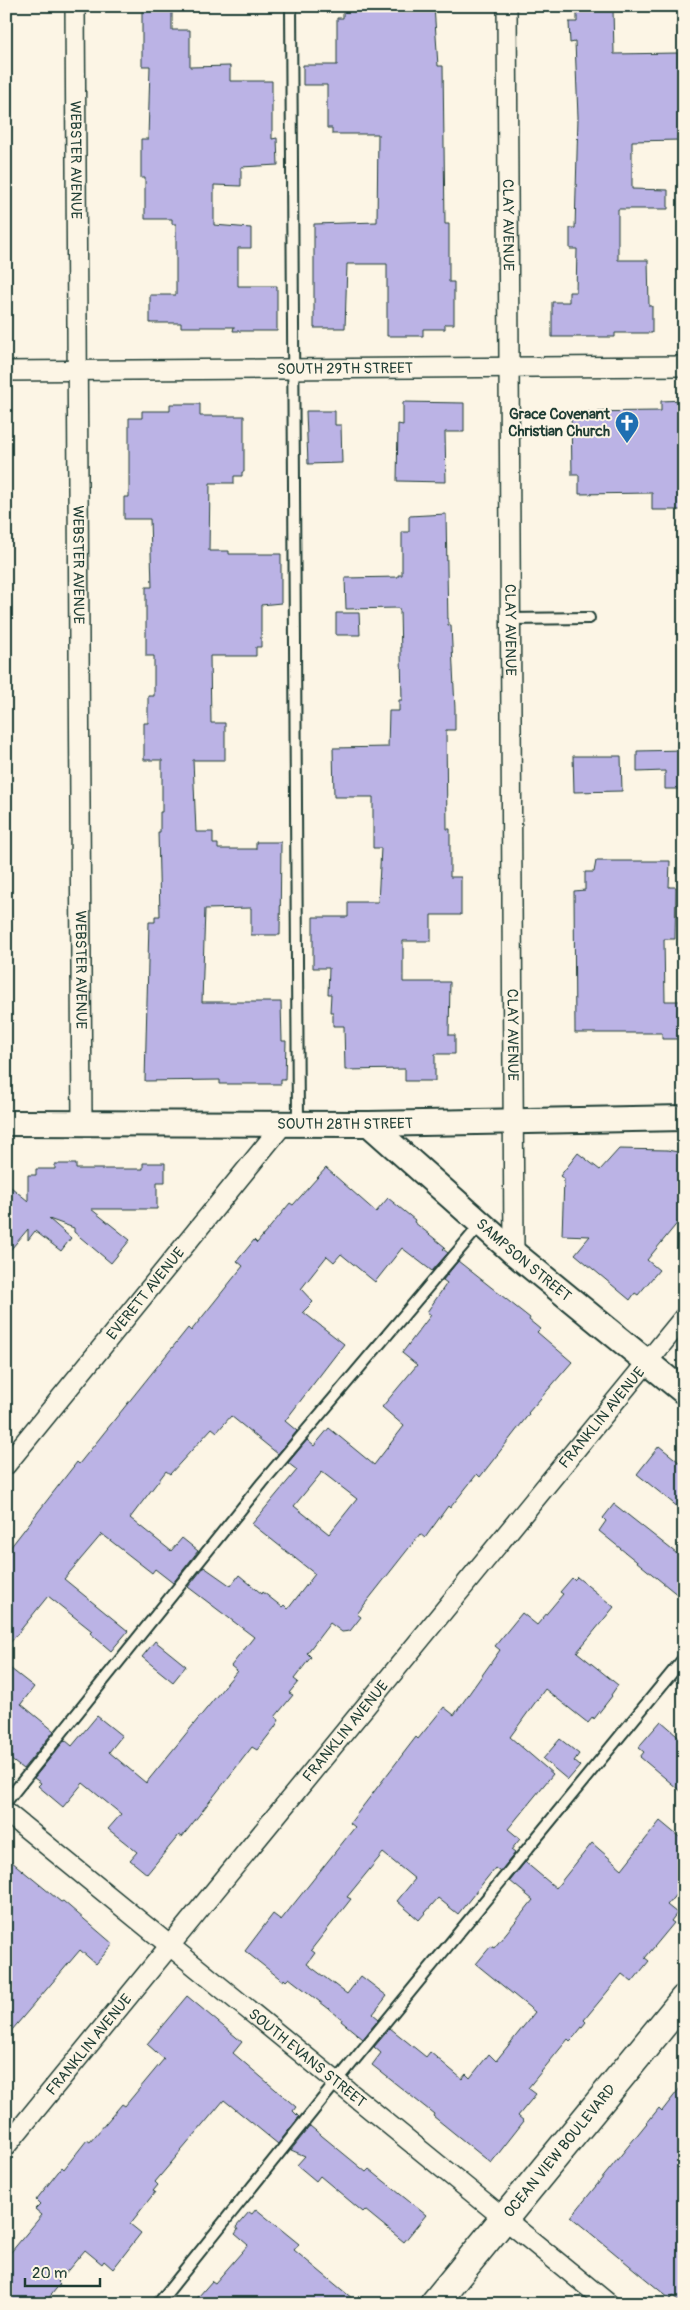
<svg xmlns="http://www.w3.org/2000/svg" width="690" height="2310" viewBox="0 0 690 2310" font-family="Pangolin,sans-serif">
<rect width="100%" height="100%" fill="#fcf5e5"/>
<filter id="ink" filterUnits="userSpaceOnUse"><feTurbulence type="fractalNoise" baseFrequency=".02" numOctaves="2"/><feDisplacementMap in="SourceGraphic" scale="10" xChannelSelector="R" yChannelSelector="G"/><feConvolveMatrix kernelMatrix="1 2 1 2 8 2 1 2 1" color-interpolation-filters="sRGB"/></filter>
<g filter="url(#ink)">
<path fill="#bbb3e5" stroke="#1f3d34" fill-rule="evenodd" d="M142,6H172V30H190V67L230,66V81H272V139L277,138L278,165L241,167V186L214,185V225L251,228V248H238V286H277V331H233L234,327H181V323H150V295H176V224H172V219H145V178H141V139H148L150,66H142Z
M390,6H434L438,66H443L445,224H449V282H454V324H445V329H423V336H387V264H347L345,328H314V224L377,222L378,134H332V128H327V85H303V65H337V18H343V11H390Z
M613,9L614,54L678,53L680,140L632,141V189L668,190V209H618V260H648L649,306H652V333H615V337H552V302H569V292H576L577,249H570V228H575L578,117L575,42L570,43L569,22H577V10Z
M684,400V510H652V493L579,494V475H572L571,412L661,411V401Z
M403,402L464,403V432H445L446,482L397,481L398,424L403,425Z
M170,404H200V416H244V472H242V476H234V483H210L209,551H229V554H281V603L261,605V647H256V656H210L211,723H225V760H193L196,832H213V844H218V849H256V842H281L280,935H251V908L205,909L202,1002H281L282,1041H286L285,1080H281V1084H220V1080L145,1081L149,922H155V916H160L158,832H160V812H162V760H144V723H148V696H154V656H146V587H152L150,519H124V497H129V418H142V411H170Z
M306,411H335V425H341L342,463L308,464Z
M446,514L448,625H451L455,709V730H446L447,829H450V877H461V915H431V941H403V982H450L449,1035H455V1054H435V1081H405V1069L345,1070L344,1026H333V1012H330L331,994H328L329,968H313V917H348V902H378L381,848H373V797H334L333,748L388,747L389,711H399V700H402L400,611L398,608L346,609L345,578L398,577V575H402V532H409V516Z
M336,613H359L360,635H336Z
M684,750V789H665V771L637,772V751Z
M573,756H621L622,791L574,792Z
M596,861H670L669,887H676L675,939H664L665,1001H684V1039H662V1033H575L574,891L585,890V872H594Z
M619,1149L667,1150L678,1152L684,1157V1215L647,1260L659,1270L638,1295L635,1293L630,1300L575,1254L590,1236L562,1235L564,1179L560,1176L578,1153L600,1170Z
M143,1163H165V1182H157V1209H91L130,1240L111,1263L74,1232V1228L49,1219L71,1238L61,1251L35,1231L28,1240V1229L6,1255V1183L28,1201V1175H36V1169H55V1164H76V1169H143Z
M326,1168L376,1212L388,1198L415,1220L414,1222L445,1247L443,1249L448,1253L432,1271L402,1248L375,1282L341,1254L334,1262L327,1256L301,1289L313,1302L303,1312L344,1344L285,1421L297,1431L278,1454L231,1416L217,1432L212,1428L170,1474L166,1471L130,1518L171,1551L182,1538L198,1551L173,1583L155,1569L152,1573L102,1534L64,1579L128,1631L111,1651L90,1633L92,1631L48,1596L6,1648V1553L77,1462L79,1464L188,1328L191,1331L243,1266L237,1261L254,1240L257,1243L290,1203L293,1205Z
M458,1261L530,1318L529,1320L540,1329L537,1332L572,1362L528,1413L529,1414L480,1477L477,1474L450,1508L448,1506L425,1538L420,1534L357,1614L361,1617L350,1631L342,1632L330,1623L307,1653L311,1657L294,1679L298,1682L289,1693L293,1695L275,1717L279,1720L275,1727L257,1750L252,1747L182,1837L179,1835L147,1874L130,1860L137,1852L108,1829L121,1814L83,1783L63,1807L38,1786L41,1783L34,1778L65,1740L72,1746L97,1716L122,1736L109,1752L146,1783L237,1671L231,1666L254,1637L188,1587L204,1567L231,1586L239,1575L262,1594L263,1592L282,1607L284,1605L288,1609L315,1574L252,1524L297,1470L288,1463L307,1440L314,1446L329,1428L374,1465L404,1426L382,1407L417,1365L402,1353L431,1315L427,1312L447,1283L443,1280ZM322,1472L357,1499L329,1534L294,1506Z
M659,1446L684,1466V1512L637,1474Z
M614,1504L681,1557L684,1554V1600L599,1531L606,1521L603,1518Z
M577,1577L614,1607L577,1652L618,1685L611,1695L612,1696L594,1719L593,1717L588,1723L545,1689L510,1737L553,1774L508,1829L520,1839L511,1850L515,1853L500,1872L495,1868L458,1914L438,1898L419,1920L397,1901L415,1879L383,1853L347,1897L351,1899L311,1950L315,1953L307,1964L347,1994L361,1976L387,1996L373,2014L379,2019L363,2039L341,2021L342,2019L289,1978L286,1981L284,1979L283,1981L245,1951L273,1914L281,1920L355,1827L350,1823L416,1737L418,1739L444,1707L454,1715L500,1650L495,1646L522,1613L537,1625L563,1594L560,1592L572,1578L574,1580Z
M155,1641L186,1666L173,1682L142,1657Z
M6,1665L34,1687L21,1704L54,1731L23,1769L6,1756Z
M661,1721L684,1741V1794L640,1757L644,1752L639,1748L641,1744Z
M560,1739L579,1754L574,1761L580,1766L568,1780L543,1759Z
M660,1821L684,1841V1885L667,1905L677,1913L671,1921L674,1923L645,1958L649,1961L632,1982L622,1974L584,2020L586,2022L574,2037L570,2041L568,2039L528,2088L536,2094L518,2116L524,2121L491,2163L433,2116L434,2114L372,2065L381,2053L374,2047L390,2028L426,2057L430,2052L462,2079L466,2074L470,2078L489,2054L496,2061L535,2012L476,1964L491,1946L494,1948L533,1900L510,1881L525,1862L556,1888L592,1843L622,1869Z
M6,1857L61,1902L63,1901L113,1944L96,1964L80,1950L6,2037Z
M187,1996L242,2042L233,2053L296,2107L293,2111L299,2117L278,2144L224,2100L155,2182L158,2185L153,2191L155,2192L130,2224L141,2233L113,2269L104,2261L102,2264L85,2250L58,2282L60,2284L44,2304H15L6,2296V2258L42,2215L35,2209L40,2204L36,2200L62,2167L64,2169L87,2140L90,2142L122,2104L125,2106L164,2059L147,2044Z
M684,2083V2304H683L673,2296L670,2299L571,2217L659,2108L662,2111Z
M310,2126L366,2172L369,2169L426,2215L404,2242L365,2210L363,2212L320,2176L316,2181L297,2165L305,2156L291,2150Z
M256,2209L299,2244L294,2250L359,2304H192L212,2281L215,2283L248,2245L235,2234L238,2230L236,2227L249,2212L252,2214Z"/>
<g fill="none" stroke-linecap="round" stroke-linejoin="round">
<defs>
<path id="service" d="M291,6L298,1122
M510,619L589,618
M6,1802L262,1483L481,1224
M158,2304L337,2081L684,1658"/>
<g id="minor">
<path id="s1" d="M75,6L82,1123"/>
<path id="s2" d="M507,6L514,1253"/>
<path id="s3" d="M6,371L684,366"/>
<path id="s4" d="M6,1465L285,1122"/>
<path id="s5" d="M6,1812L609,2304"/>
<path id="s6" d="M6,2146L684,1317"/>
</g>
<g id="tertiary">
<path id="s7" d="M6,1123L369,1124L684,1118"/>
<path id="s8" d="M369,1124L514,1253L684,1392"/>
</g>
<g id="secondary">
<path id="s9" d="M434,2304L684,1999"/>
</g>
</defs>
<use href="#service" stroke="#1f3d34" stroke-width="14"/>
<use href="#minor" stroke="#1f3d34" stroke-width="22"/>
<use href="#tertiary" stroke="#1f3d34" stroke-width="28"/>
<use href="#secondary" stroke="#1f3d34" stroke-width="31"/>
<use href="#service" stroke="#fcf5e5" stroke-width="10"/>
<use href="#minor" stroke="#fcf5e5" stroke-width="19"/>
<use href="#tertiary" stroke="#fcf5e5" stroke-width="24"/>
<use href="#secondary" stroke="#fcf5e5" stroke-width="28"/>
</g>
</g>
<defs>
<symbol id="church-pin" viewBox="-11 -11 22 30"><path d="M0 17L-7.5 6A9.5 9.5 0 1 1 7.5 6Z" fill="#1f6fb2" stroke="#fcf5e5"/><path d="M-1.2-6h2.4v3.5h3.3v2.4h-3.3V6h-2.4V-.1h-3.3v-2.4h3.3Z" fill="#fff"/></symbol>
</defs>
<g fill-rule="evenodd">
<use href="#church-pin" x="613" y="409" width="28" height="38"/>
</g>
<g text-anchor="middle" stroke-width="4" stroke-linejoin="round" paint-order="stroke">
<g font-size="15" fill="#1f3d34" stroke="#fcf5e5">
<text dy="5" stroke="none"><textPath href="#s1" startOffset="154">WEBSTER AVENUE</textPath></text>
<text dy="5" stroke="none"><textPath href="#s2" startOffset="219">CLAY AVENUE</textPath></text>
<text dy="5" stroke="none"><textPath href="#s3" startOffset="339">SOUTH 29TH STREET</textPath></text>
<text dy="5" stroke="none"><textPath href="#s1" startOffset="559">WEBSTER AVENUE</textPath></text>
<text dy="5" stroke="none"><textPath href="#s2" startOffset="624">CLAY AVENUE</textPath></text>
<text dy="5" stroke="none"><textPath href="#s1" startOffset="964">WEBSTER AVENUE</textPath></text>
<text dy="5" stroke="none"><textPath href="#s2" startOffset="1029">CLAY AVENUE</textPath></text>
<text dy="5" stroke="none"><textPath href="#s7" startOffset="339">SOUTH 28TH STREET</textPath></text>
<text dy="5" stroke="none"><textPath href="#s8" startOffset="206">SAMPSON STREET</textPath></text>
<text dy="5" stroke="none"><textPath href="#s4" startOffset="221">EVERETT AVENUE</textPath></text>
<text dy="5" stroke="none"><textPath href="#s6" startOffset="941">FRANKLIN AVENUE</textPath></text>
<text dy="5" stroke="none"><textPath href="#s6" startOffset="536">FRANKLIN AVENUE</textPath></text>
<text dy="5" stroke="none"><textPath href="#s6" startOffset="131">FRANKLIN AVENUE</textPath></text>
<text dy="5" stroke="none"><textPath href="#s5" startOffset="389">SOUTH EVANS STREET</textPath></text>
<text dy="5" stroke="none"><textPath href="#s9" startOffset="198">OCEAN VIEW BOULEVARD</textPath></text>
</g>
<g font-size="15" font-weight="bold" fill="#1f3d34" stroke="#fcf5e5" text-anchor="end">
<text x="610" y="419">Grace Covenant<tspan x="610" dy="17">Christian Church</tspan></text>
</g>
</g>
<rect width="690" height="2310" fill="none" stroke="#fcf5e5" stroke-width="25"/>
<rect x="12" y="12" width="665" height="2285" fill="none" stroke="#1f3d34" stroke-width="2" filter="url(#ink)"/>
<path d="M25 2278v8h75v-8" fill="none" stroke="#1f3d34" stroke-width="2.5"/>
<text x="32" y="2278" font-size="15" fill="#1f3d34" stroke="#fcf5e5" stroke-width="4" paint-order="stroke">20 m</text>
</svg>
